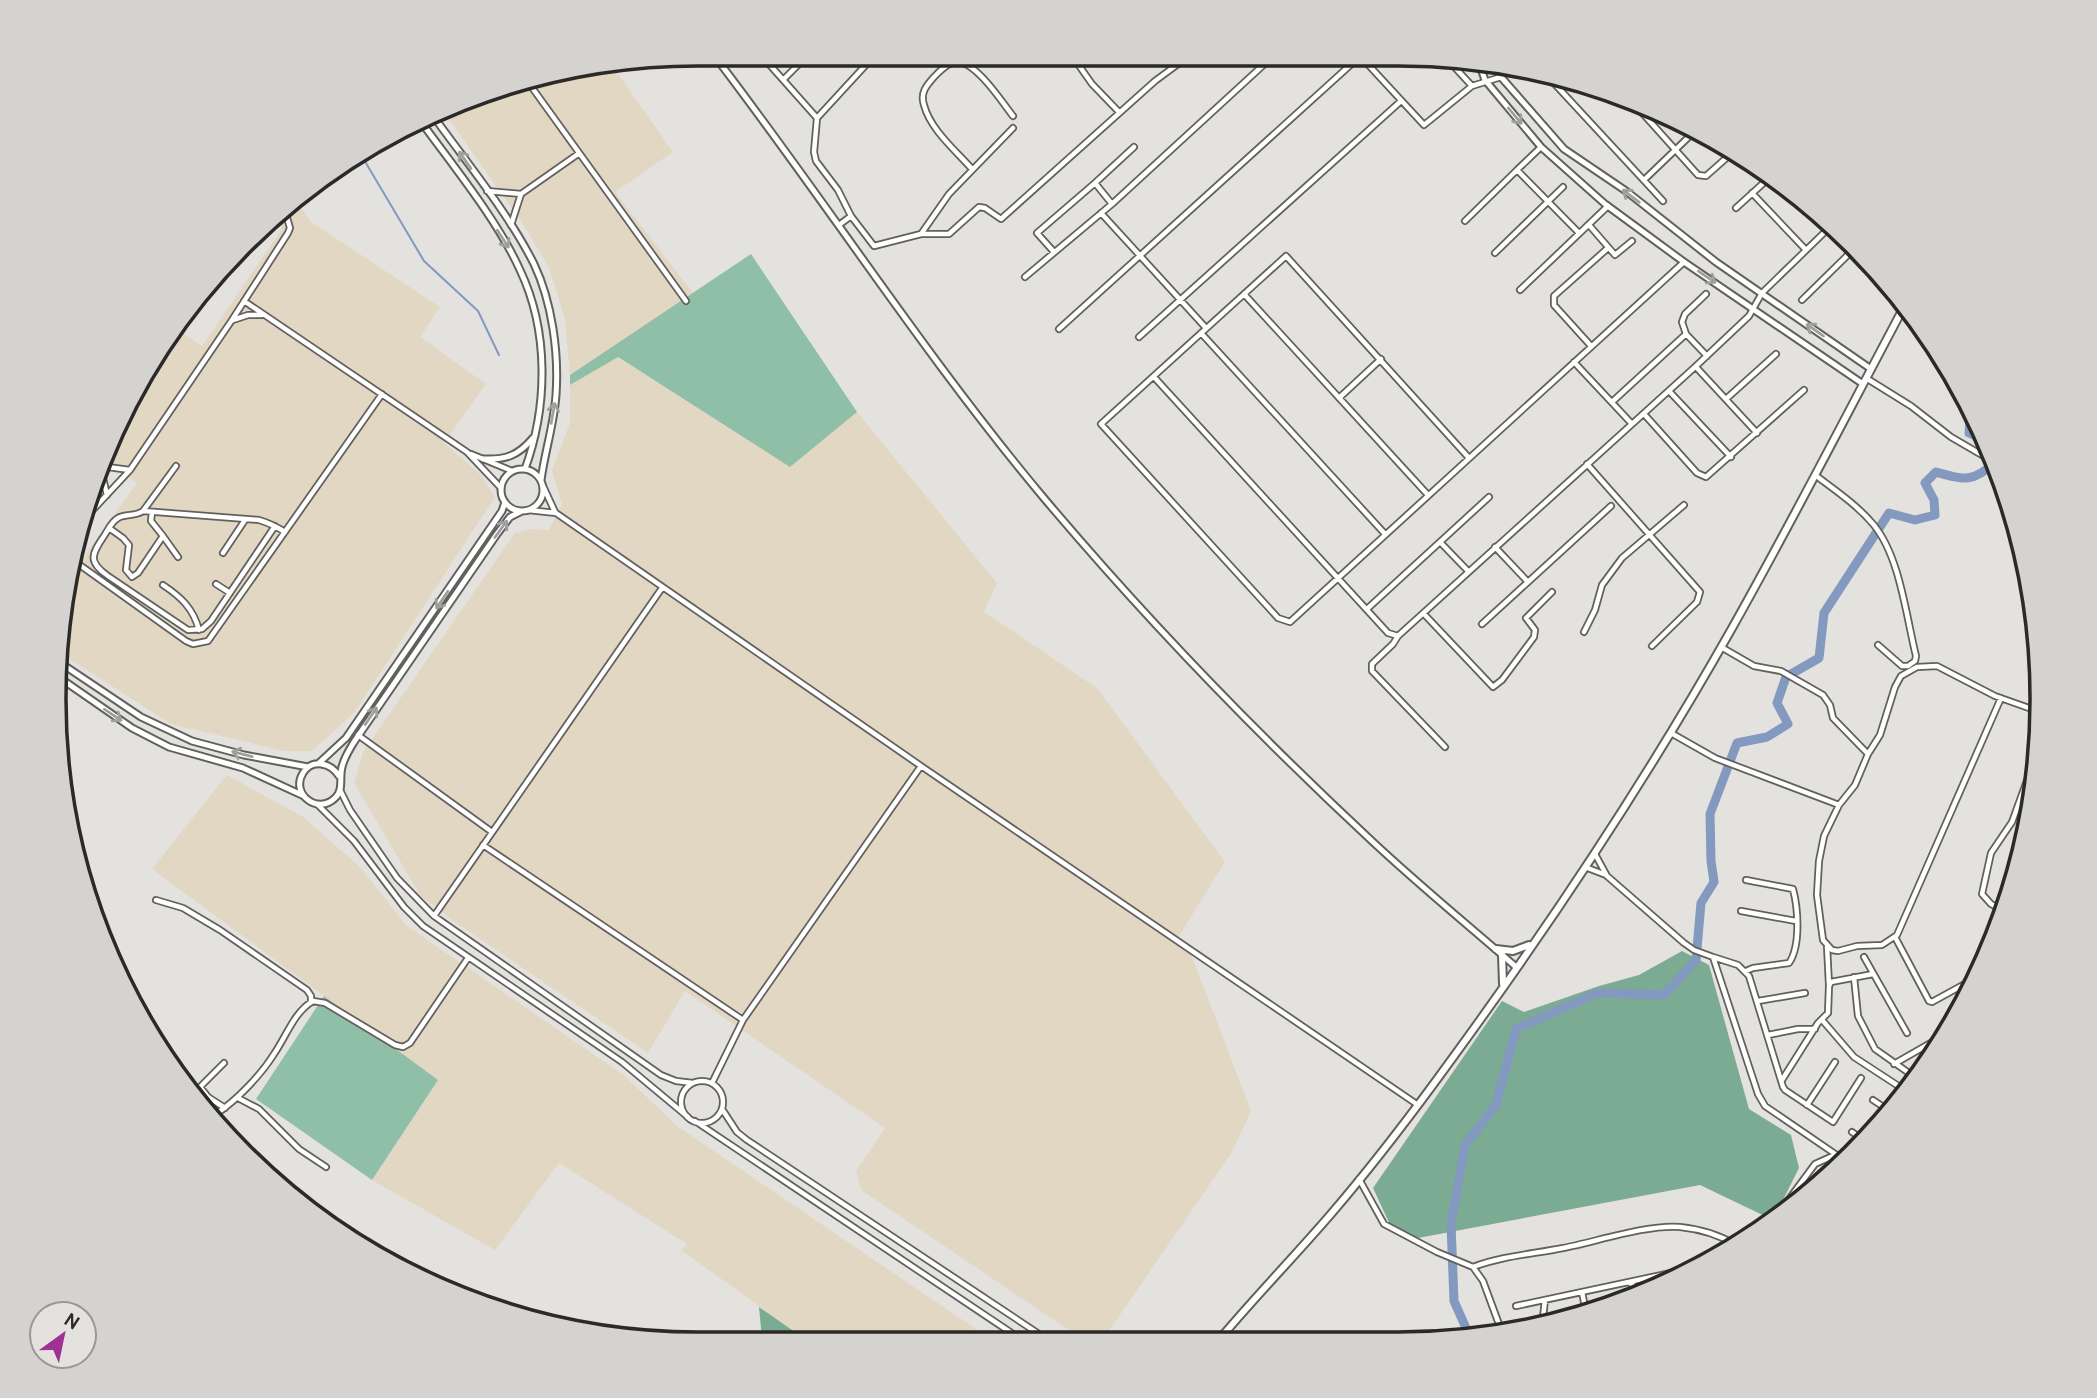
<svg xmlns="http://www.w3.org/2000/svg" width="2097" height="1398" viewBox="0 0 2097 1398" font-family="Cabin,sans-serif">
<rect width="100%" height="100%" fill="#e4e2de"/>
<path fill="#e2d7c3" d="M614,68L673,152L615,192L693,293L570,375L565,319L549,268L525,227L444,112L492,88Z
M298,203L311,222L440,307L420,337L486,384L444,443L481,475L495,497L354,713L312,751H284L171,724L57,651L77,566L137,483L102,458L103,453L175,328L202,346L282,229L279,221Z
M617,357L790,466L857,412L997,583L984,612L1097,688L1225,862L1174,944L1191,954L1251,1111L1232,1152L1102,1341H1085L861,1190L856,1171L885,1128L685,991L648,1053L455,922L420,895L354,783L363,752L515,533L532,529L549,530L562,505L552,470L570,423V385Z
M227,775L303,817L360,867L407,926L625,1076L677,1126L992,1340L805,1339L681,1250L687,1244L559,1163L495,1250L372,1180L438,1080L152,869Z"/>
<path fill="#90bfa7" d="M751,254L857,412L790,467L618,357L570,385V375Z
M324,996L438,1080L372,1180L256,1099Z"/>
<path fill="#7cab93" d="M1682,951L1709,965L1749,1109L1791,1135L1799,1168L1773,1220L1700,1185L1418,1238L1392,1229L1373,1188L1502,1001L1524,1012L1599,986L1639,975Z
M759,1307L805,1339H762Z"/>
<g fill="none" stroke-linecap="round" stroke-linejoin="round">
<path stroke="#8399bf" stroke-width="2" d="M360,153L424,261L478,311L499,355"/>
<path stroke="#8399bf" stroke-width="9" d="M1971,406L1969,433L1987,441
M1470,1337L1454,1301L1451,1224L1465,1145L1496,1105L1516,1029L1597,993L1664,995L1696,960L1701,903L1714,882L1711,861L1710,814L1737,743L1767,737L1788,724L1777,703L1786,677L1819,658L1824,613L1889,513L1915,520L1935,515L1934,500L1925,483L1936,472C1964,480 1973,483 1995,462"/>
<defs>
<path id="minor" d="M761,55L817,118L814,152L816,161L838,190L851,216L839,225
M1073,57L1092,84L1119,112
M1363,59L1424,125L1472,86L1501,77
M1448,60L1472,86
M784,79L808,55
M1552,81L1663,201
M528,82L686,301
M1637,107L1698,175L1706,176L1732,153
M817,118L875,55
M1541,147L1517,170L1579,233
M972,169C956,151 930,129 924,105C920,93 926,86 934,77C939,72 948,62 956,62C975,60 1002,102 1013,116
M1644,180L1696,130
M487,191L521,194
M1752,193L1806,250
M1112,204L1095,183L1134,147
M1736,208L1769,178
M1816,209L1831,226
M1101,213L1206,328
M851,216L874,246L921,234H949L979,207L985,208L1001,219L1155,81L1178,64L1195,58
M1465,221L1517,170
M511,225L521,194L578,154
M1589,225L1615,255L1632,241
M921,234L949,194L1013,128
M1054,252L1037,233L1095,183
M1495,253L1563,187
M1025,277L1112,204L1271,58
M1520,290L1608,206
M1244,294L1428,495
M1706,294L1685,314L1682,322L1686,334L1707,356
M1802,300L1855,248
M244,301L467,452L501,488
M233,320L248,315H262
M1059,329L1357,59
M1201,333L1385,534
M1139,337L1401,101
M1591,346L1554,305V296L1608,248
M1574,362L1632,424
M1696,367L1757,433
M1154,377L1388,633L1398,636L1695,367L1749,316L1762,293L1833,224
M1866,378L1911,406L1951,437L1994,462
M1669,391L1731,457
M1339,398L1381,359
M1726,399L1776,354
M1612,402L1686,334
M1644,414L1697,473L1706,477L1804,390
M471,454L512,471
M1469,458L1286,256L1101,424L1278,618L1290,622L1684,262
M1587,464L1700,592L1697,602L1652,646
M100,466L107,495
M100,466L130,470
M1815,475C1835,490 1857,505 1873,524C1900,556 1906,616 1916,656L1915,661L1908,666H1902L1878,645
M543,486L555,512
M528,510L556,513L921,766L1418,1105
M143,511L176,466
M90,512L97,478
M152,512L151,521L163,536
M89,514L130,470L232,320L288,233L290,228L286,214
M275,526L211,621L202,629L188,630L108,576C88,562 91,555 104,536C108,530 111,522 118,518C126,513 135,517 143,511L259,520C269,523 277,527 285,532
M109,528L123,538L129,545L126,570L132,577L138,573L163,536L178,557
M1440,542L1468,571
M1495,547L1528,582L1611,506
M223,553L245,520
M77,563L186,641L193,644L208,641L382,394
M216,584L230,593
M163,585C181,597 193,608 199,630
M1367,609L1489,497
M1424,614L1493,687L1502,680L1534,637L1535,630L1526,618L1552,592
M1482,624L1528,582
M1584,632L1595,610L1602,585L1622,558L1684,505
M1398,636L1393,644L1372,664V671L1445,747
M1721,647L1754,666L1781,671L1823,695L1830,705L1833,718L1868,754
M2001,698L1897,935L1882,945L1857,946L1838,951L1832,950L1823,940L1817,895L1819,861L1824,836L1839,805L1855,785L1868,754L1880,735L1895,687L1901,676L1917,667L1937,666L1995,696L2040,712
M1671,733L1715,758L1839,805
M358,735L492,832
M340,790L350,810L397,878L434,916L661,1075L676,1081L693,1083
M318,805L354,841L404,907L423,926L622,1062L688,1117
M483,845L743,1020
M1595,854L1607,876L1684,943L1694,950L1713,957L1758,1094L1765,1106L1844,1160
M1585,867L1606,875
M156,900L183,908L220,930L307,990L311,996V1002
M1741,911L1796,921
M2006,912L1991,904L1982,894L1991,853L2012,822L2038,750
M434,916L662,588
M1895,937L1929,1001L1932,1002L1963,985
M1827,946L1829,985
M1713,957L1738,965L1749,976L1783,1087L1785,1090L1833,1122L1861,1078
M1864,957L1907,1033
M1746,971L1753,968L1789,963C1801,946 1798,908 1793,889L1746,880
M1854,977L1858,1016L1875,1049L1916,1078
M1758,1001L1805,993
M1823,1021L1854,1057L1906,1091
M1768,1035L1798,1029H1815
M224,1063L200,1087L208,1097L225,1108
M1894,1064L1948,1033
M1782,1080L1818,1023L1828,1013L1829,986L1831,982L1873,974
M681 1102a21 21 0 1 1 42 0a21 21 0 1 1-42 0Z
M712,1083L743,1020L921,766
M238,1098L259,1109L299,1149L326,1167
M1873,1100L1891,1112
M1807,1105L1835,1062
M722,1109L737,1132L747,1140L1048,1340
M216,1114C237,1100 261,1075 274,1054C286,1037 294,1012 313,1001L325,1003L395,1045L403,1047L410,1043L468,958
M695,1121L1022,1340
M1852,1132L1865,1141
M1359,1179L1384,1224L1437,1252L1473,1267C1502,1256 1533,1254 1563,1248C1595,1242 1648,1224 1680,1227C1700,1229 1718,1234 1736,1245
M1772,1222L1815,1164L1835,1155
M1473,1267L1483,1281L1500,1327L1509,1331
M1630,1283L1643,1292
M1582,1292L1585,1307L1591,1312
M1516,1306L1680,1271L1690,1273
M1542,1326L1545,1300
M1536,1327L1537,1326"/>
<path id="tertiary" d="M1478,60L1485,80L1541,147L1605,204L1684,262L1863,384
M1496,64L1501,77L1564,149L1626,191L1716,262L1871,369
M434,117C467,163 509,214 534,264C552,302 559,353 556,395C554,424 545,451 541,480
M422,123C454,167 498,221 520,270C549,331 548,406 525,469
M483,459C505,460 518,456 533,438
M501 490a21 21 0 1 1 42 0a21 21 0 1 1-42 0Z
M56,660L141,717L192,741L244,755L308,767
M57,676L132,728L169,747L243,768L304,796
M319,763L346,738L502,511L505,502
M339,776C331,763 312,758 303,773C290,794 318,815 335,798C344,790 339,778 342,767C344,758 349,750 354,742L497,534L510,517L522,511"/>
<path id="secondary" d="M713,54C825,200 925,356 1043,497C1145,618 1257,734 1373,842C1419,885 1469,926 1516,967"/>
<path id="primary" d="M1496,949L1513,951L1529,945
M1502,955L1503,984
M1218,1341C1254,1298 1294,1257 1331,1214C1374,1164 1415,1110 1454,1056C1554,919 1648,777 1731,630C1792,522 1848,412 1906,303"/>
</defs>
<use href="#minor" stroke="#62605d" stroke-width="8"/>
<use href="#tertiary" stroke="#62605d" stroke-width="9"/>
<use href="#secondary" stroke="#62605d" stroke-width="9"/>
<use href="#primary" stroke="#62605d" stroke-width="10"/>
<use href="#minor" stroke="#fff" stroke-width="4.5"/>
<use href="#tertiary" stroke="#fff" stroke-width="5"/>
<use href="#secondary" stroke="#fff" stroke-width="5"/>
<use href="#primary" stroke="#fff" stroke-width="6"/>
</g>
<defs><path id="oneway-shaft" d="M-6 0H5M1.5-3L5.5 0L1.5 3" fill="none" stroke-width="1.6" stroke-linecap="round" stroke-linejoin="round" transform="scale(1.75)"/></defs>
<g stroke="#a09f9f">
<use href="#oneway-shaft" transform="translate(1515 116) rotate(50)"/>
<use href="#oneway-shaft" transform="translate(465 160) rotate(-125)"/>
<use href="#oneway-shaft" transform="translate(1631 196) rotate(-143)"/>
<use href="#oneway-shaft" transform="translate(503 239) rotate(57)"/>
<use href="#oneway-shaft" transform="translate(1707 277) rotate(34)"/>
<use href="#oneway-shaft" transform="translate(1815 330) rotate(-145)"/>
<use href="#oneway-shaft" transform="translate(553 413) rotate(-80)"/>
<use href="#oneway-shaft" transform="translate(501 529) rotate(-54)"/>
<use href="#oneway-shaft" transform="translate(442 600) rotate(124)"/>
<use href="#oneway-shaft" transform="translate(113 715) rotate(34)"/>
<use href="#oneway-shaft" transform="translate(371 716) rotate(-56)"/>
<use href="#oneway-shaft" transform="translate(242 754) rotate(-166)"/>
</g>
<path d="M0 0H2097V1398H0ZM698 66H1398A632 632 0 0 1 2030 698V700A632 632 0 0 1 1398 1332H698A632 632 0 0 1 66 700V698A632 632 0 0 1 698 66Z" fill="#d5d3d0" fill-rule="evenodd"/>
<path fill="none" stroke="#2b2a29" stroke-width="3.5" d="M698 66H1398A632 632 0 0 1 2030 698V700A632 632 0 0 1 1398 1332H698A632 632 0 0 1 66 700V698A632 632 0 0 1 698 66Z"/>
<g transform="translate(63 1335) rotate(33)"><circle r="33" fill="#e4e2de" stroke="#9a9896" stroke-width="2"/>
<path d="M0-5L12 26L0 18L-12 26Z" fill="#9e3191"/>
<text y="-10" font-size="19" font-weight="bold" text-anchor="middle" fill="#2b2a29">N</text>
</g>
</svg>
